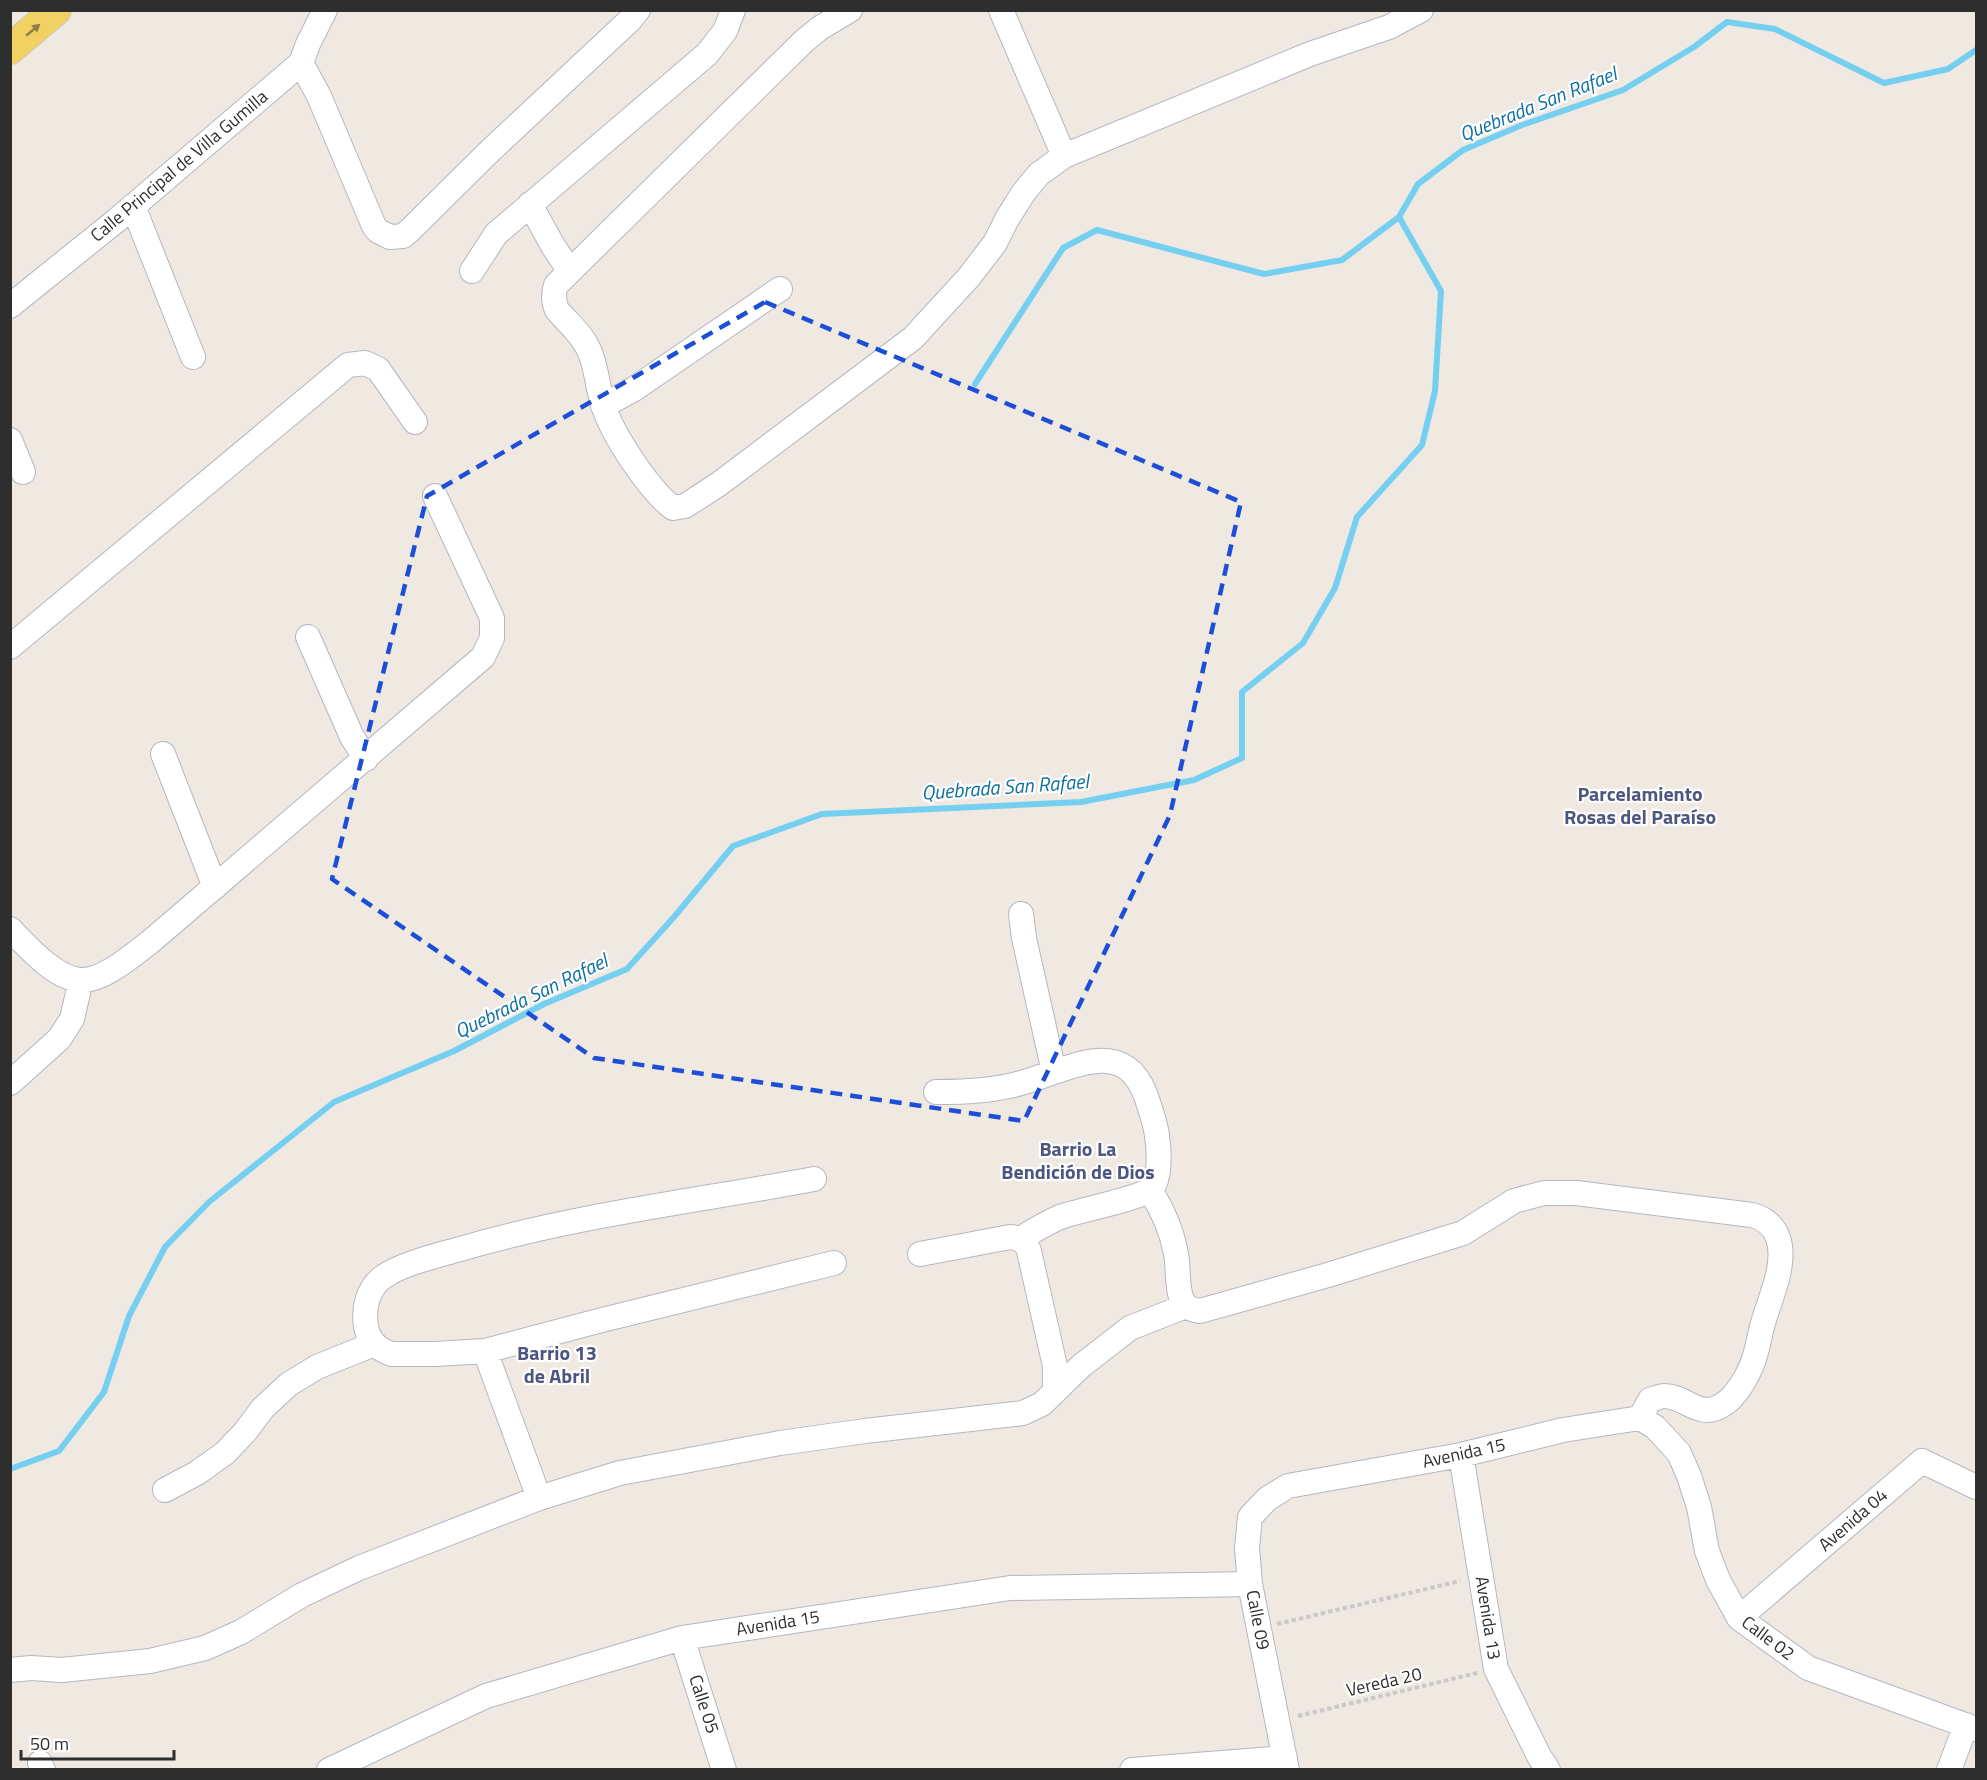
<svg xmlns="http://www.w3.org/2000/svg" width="1987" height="1780" viewBox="0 0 1987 1780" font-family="'Titillium Web',sans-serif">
<rect width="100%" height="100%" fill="#efe9e1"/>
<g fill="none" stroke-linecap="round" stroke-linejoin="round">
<path stroke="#75cff0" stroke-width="6" d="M975,384L1063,248L1097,230L1264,274L1342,260L1399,217L1418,184L1463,150L1522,125L1623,90L1694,47L1727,22L1775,29L1884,83L1948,69L1976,50
M10,1469L59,1451L104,1392L129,1316L165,1247L209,1202L334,1102L454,1051L544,1004L627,969L674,917L733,846L822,814L1081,802L1194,780L1242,758V692L1303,643L1335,588L1357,517L1422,445L1435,391L1441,291L1399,217"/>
<defs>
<path id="minor" d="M850,10L820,28L804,41L556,285C553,294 553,301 557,310C568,323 582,334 589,350C597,368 597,386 603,404C611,433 649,490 673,508L685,506L719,484L913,338L969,277L995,243L1007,219L1024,192L1039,174L1064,156L1310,54L1389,27L1421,10
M1001,10L1064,156
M301,63L319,96L374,226L378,231L390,237L403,236L409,231L491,150L630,20L638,10
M530,204L553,246L569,270
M133,206L193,357
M472,271L496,234L707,54L725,31L733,10
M10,306L117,220L301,63L308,44L325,10
M603,406L634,389L780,289
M10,440L23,472
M308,637L352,737L366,759
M10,647L348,365L365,363L378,369L415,422
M163,754L215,887
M1021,914L1024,938L1054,1072
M10,929C27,946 55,979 81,980C103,981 133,955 150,942L483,657L492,638V618L435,496
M10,1083L59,1039L72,1019L81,980
M936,1092C964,1092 993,1091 1021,1083C1072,1069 1128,1031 1149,1105C1152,1115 1156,1126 1157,1136C1159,1149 1161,1179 1151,1189C1139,1199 1079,1210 1060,1217C1046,1223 1033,1231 1020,1239
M814,1179C696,1201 576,1215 460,1249C439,1255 401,1264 383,1277C368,1288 363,1308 366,1326C368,1341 379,1350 392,1354H435L485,1351L602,1320L834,1263
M1150,1190C1162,1209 1172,1231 1176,1254C1179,1269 1176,1286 1182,1300C1186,1308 1192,1310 1200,1311L1328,1275L1463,1233L1514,1201L1544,1193H1576L1752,1215C1764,1218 1774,1226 1778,1238C1787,1264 1770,1298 1763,1323C1759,1337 1757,1354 1751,1367C1746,1379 1735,1397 1724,1404C1699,1421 1687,1396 1664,1396C1660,1396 1654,1399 1650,1400L1640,1418
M920,1254L1010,1237C1020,1238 1026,1242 1029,1251L1055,1366V1391
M485,1351L539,1498
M1640,1418L1655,1427L1679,1453L1689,1476L1699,1507L1707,1551L1718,1580L1739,1618L1808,1668L1976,1729
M1461,1455L1496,1669L1539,1756L1548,1770
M165,1490L197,1473L225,1453L245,1432L263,1408L289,1384L317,1367L374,1344
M1739,1618L1922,1461L1976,1487
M682,1638L724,1770
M10,1670L31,1668L62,1670L150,1661L205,1648L241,1632L302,1595L359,1568L539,1498L620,1473L780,1443L865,1431L1023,1413L1042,1404L1081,1366L1130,1328L1186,1306
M40,1763L43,1770
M329,1770L486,1696L682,1638L1010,1588L1250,1584
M1132,1770L1285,1758
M1287,1770L1250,1584L1247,1548L1250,1517L1267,1499L1288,1486L1461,1455L1563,1430L1640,1418
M1949,1770L1966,1725"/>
<path id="major" d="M10,49L56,10"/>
</defs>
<use href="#minor" stroke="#b4b7c1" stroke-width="26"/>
<use href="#major" stroke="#c9c9c9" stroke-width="32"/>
<path stroke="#c9c9c9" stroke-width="4" stroke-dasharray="4.5 3" stroke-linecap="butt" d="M1277,1624L1460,1581
M1298,1716L1477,1673"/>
<use href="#minor" stroke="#fff" stroke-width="24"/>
<use href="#major" stroke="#f2d163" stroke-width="30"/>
</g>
<defs><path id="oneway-solid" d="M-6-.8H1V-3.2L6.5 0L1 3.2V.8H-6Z" transform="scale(1.5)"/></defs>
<use fill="#908048" href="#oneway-solid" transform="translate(33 30) rotate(-40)"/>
<path fill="none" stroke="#1d4ed8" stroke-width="4.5" stroke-dasharray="12 8" stroke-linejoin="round" d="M765,302L1241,502L1170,815L1024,1121L594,1058L332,879L427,496Z"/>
<g text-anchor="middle" stroke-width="4.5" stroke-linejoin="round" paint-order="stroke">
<g font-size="18" fill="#2e2e2e" stroke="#fff">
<text transform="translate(179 166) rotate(-40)" y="6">Calle Principal de Villa Gumilla</text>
<text transform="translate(1464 1453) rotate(-12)" y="6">Avenida 15</text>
<text transform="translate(1853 1520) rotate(-41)" y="6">Avenida 04</text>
<text transform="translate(1488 1618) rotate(81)" y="6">Avenida 13</text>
<text transform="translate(1258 1620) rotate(79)" y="6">Calle 09</text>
<text transform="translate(778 1623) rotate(-9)" y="6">Avenida 15</text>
<text transform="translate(1768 1638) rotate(37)" y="6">Calle 02</text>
<text transform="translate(1384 1682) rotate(-13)" y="6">Vereda 20</text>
<text transform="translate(704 1704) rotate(72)" y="6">Calle 05</text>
</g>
<g font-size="20" font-style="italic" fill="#0d6fa3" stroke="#fff">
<text transform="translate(1538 104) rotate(-22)" y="7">Quebrada San Rafael</text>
<text transform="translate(1005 787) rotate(-4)" y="7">Quebrada San Rafael</text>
<text transform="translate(531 996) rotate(-26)" y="7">Quebrada San Rafael</text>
</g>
<g font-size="20" font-weight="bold" fill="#4d5680" stroke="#fff">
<text x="1640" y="801">Parcelamiento<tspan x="1640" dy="23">Rosas del Paraíso</tspan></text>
<text x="1078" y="1156">Barrio La<tspan x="1078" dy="23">Bendición de Dios</tspan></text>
<text x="557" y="1360">Barrio 13<tspan x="557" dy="23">de Abril</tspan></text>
</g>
</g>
<rect width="1987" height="1780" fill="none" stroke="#2e2e2e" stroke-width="24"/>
<path d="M21 1750v9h153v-9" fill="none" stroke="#2e2e2e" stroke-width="3"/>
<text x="30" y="1750" font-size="18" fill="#2e2e2e" stroke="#ffffff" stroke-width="4.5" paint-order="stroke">50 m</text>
</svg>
